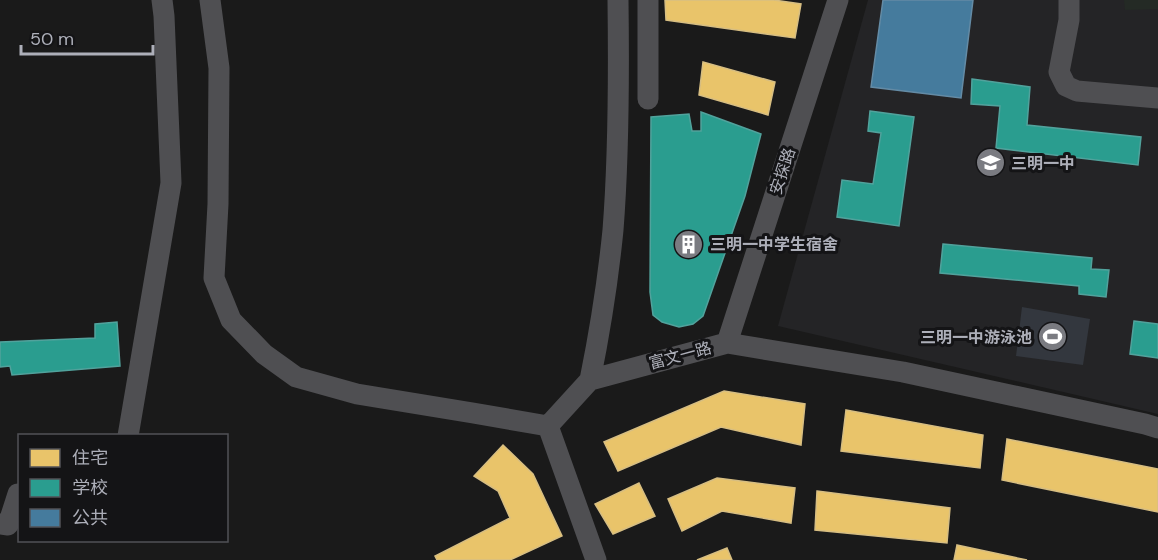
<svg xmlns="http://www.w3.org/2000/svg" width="1158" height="560" viewBox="0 0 1158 560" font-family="'DM Sans','Noto Sans SC',sans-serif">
<rect width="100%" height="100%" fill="#1a1a1a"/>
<path fill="#242426" d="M868,0H1158V414L778,326Z"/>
<path fill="#242a25" d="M1124,0H1158V9L1125,10Z"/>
<path fill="#33373e" d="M1022,307L1090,319L1083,365L1016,356Z"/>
<path fill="#e9c46a" stroke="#d7be82" stroke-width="1.5" d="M665,0H774L801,4L795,38L666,20Z
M703,62L775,82L768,115L699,95Z
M724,391L805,404L801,445L721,427L618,471L604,442Z
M846,410L983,435L980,468L841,451Z
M1007,439L1158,469V512L1002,480Z
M503,445L533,474L562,536L510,560H437L435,556L510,518L498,491L474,476Z
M717,478L795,488L791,523L722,511L682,531L668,499Z
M639,483L655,516L613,534L595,504Z
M817,491L950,508L947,543L815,530Z
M957,545L1027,560H954Z
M727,548L732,560H697Z"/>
<path fill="#2a9d8f" stroke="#51a29c" stroke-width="1.5" d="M972,79L1030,87L1027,125L1141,137L1138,165L996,148L1000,106L971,104Z
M870,111L914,117L899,226L837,217L842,180L873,184L881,133L868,131Z
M701,112L761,134L745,196L703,316L693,324L679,327L662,322L653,315L650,292L651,117L689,114L692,131H701Z
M943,244L1092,258L1091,269L1109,270L1106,297L1079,294V286L940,273Z
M1134,321L1158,324V358L1130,354Z
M117,322L120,366L12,375L10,366L0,367V342L95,338V324Z"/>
<path fill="#457b9d" stroke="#648ba5" stroke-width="1.5" d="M883,0H973L961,98L871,87Z"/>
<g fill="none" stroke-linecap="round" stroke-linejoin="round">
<path stroke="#4f4f52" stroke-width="21" d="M210,0L219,68L218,204L214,278L231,320L264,354L296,377L357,394L473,413L548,426L590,380L727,343L903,372L1145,424L1158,428
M648,0V99
M1069,0V20L1059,72L1066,86L1077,91L1158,98
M727,343L838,0
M590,380C600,331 608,280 613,230C619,154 619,77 618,0
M548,426L596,560
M128,436L171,183L164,16L162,0
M0,524L8,525L18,494H20"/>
</g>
<defs>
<symbol id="school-disc" viewBox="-11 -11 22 22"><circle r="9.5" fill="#7a7b81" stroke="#141416"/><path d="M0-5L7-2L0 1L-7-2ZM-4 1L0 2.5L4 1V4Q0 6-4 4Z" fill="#fff"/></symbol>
<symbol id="building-disc" viewBox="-11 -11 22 22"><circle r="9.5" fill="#7a7b81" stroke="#141416"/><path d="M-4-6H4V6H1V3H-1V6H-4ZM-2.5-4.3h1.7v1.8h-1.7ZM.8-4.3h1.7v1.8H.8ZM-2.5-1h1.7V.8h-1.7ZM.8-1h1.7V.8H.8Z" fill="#fff"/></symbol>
<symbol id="stadium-disc" viewBox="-11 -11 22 22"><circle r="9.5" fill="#7a7b81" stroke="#141416"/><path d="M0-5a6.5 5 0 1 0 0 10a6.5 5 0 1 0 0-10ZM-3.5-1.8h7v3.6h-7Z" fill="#fff"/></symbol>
</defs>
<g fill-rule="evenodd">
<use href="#school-disc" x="974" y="146" width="33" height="33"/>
<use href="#building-disc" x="672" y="228" width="33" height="33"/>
<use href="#stadium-disc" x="1036" y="320" width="33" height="33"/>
</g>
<g text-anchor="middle" stroke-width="6" stroke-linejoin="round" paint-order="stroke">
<g font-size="16" font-weight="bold" fill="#adafb9" stroke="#141416" text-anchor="start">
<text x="1011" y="169">三明一中</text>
<text x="710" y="250">三明一中学生宿舍</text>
<text x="1032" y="343" text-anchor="end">三明一中游泳池</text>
</g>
<g font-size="16" fill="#adafb9" stroke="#141416">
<text transform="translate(782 171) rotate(-72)" y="6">安探路</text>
<text transform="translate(680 355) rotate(-15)" y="6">富文一路</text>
</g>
</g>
<rect x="18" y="434" width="210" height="108" fill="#141416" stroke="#515257" stroke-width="1.5"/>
<rect x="30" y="449" width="30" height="18" fill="#e9c46a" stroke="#515257" stroke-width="1.5"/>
<text x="72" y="464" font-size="18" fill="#adafb9">住宅</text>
<rect x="30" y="479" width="30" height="18" fill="#2a9d8f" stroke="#515257" stroke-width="1.5"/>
<text x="72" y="494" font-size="18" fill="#adafb9">学校</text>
<rect x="30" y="509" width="30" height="18" fill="#457b9d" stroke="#515257" stroke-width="1.5"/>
<text x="72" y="524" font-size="18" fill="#adafb9">公共</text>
<path d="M21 45v9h132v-9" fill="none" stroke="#adafb9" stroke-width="3"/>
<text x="30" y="45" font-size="18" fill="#adafb9" stroke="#141416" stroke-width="4.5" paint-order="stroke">50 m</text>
</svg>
